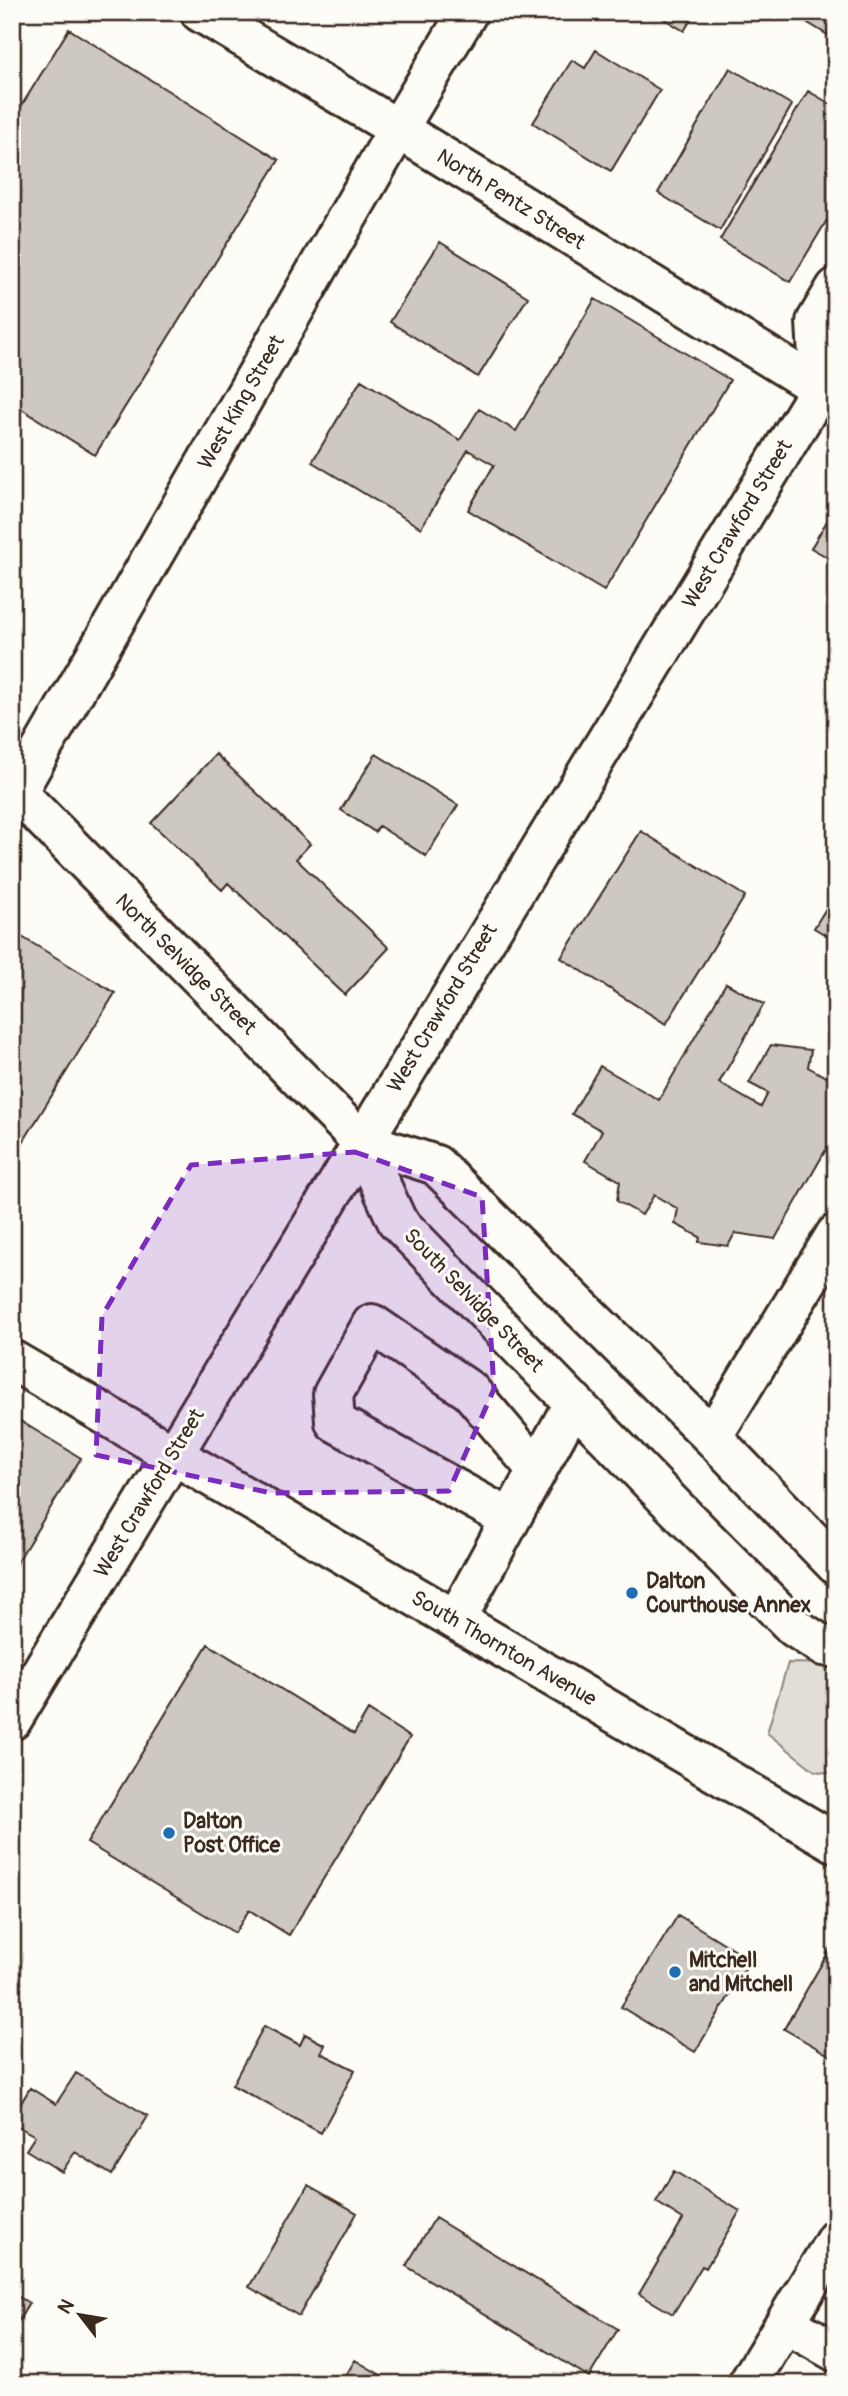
<svg xmlns="http://www.w3.org/2000/svg" width="848" height="2396" viewBox="0 0 848 2396" font-family="Pangolin,sans-serif">
<rect width="100%" height="100%" fill="#fdfcf7"/>
<filter id="ink" filterUnits="userSpaceOnUse"><feTurbulence type="fractalNoise" baseFrequency=".0143" numOctaves="2"/><feDisplacementMap in="SourceGraphic" scale="14" xChannelSelector="R" yChannelSelector="G"/><feConvolveMatrix kernelMatrix="1 2 1 2 8 2 1 2 1" color-interpolation-filters="sRGB"/></filter>
<g filter="url(#ink)">
<path fill="#e1ded7" stroke="#8e847a" stroke-width="2" d="M788,1663L836,1664V1774L815,1771L767,1733Z"/>
<path fill="#cdc8c2" stroke="#3b2a1e" stroke-width="2" d="M653,12H696L684,31Z
M790,12H836V40Z
M69,29L279,160L95,455L12,403V121Z
M596,50L660,90L611,171L533,123L572,60L585,68Z
M730,68L792,105L720,230L658,193Z
M808,91L836,107V205L790,282L720,240Z
M440,242L528,297L478,377L390,322Z
M595,299L730,380L604,591L468,510L494,465L468,450L421,528L312,462L361,380L460,440L479,409L516,431Z
M836,506V562L811,548Z
M216,754L310,844L296,859L389,948L345,995L228,883L222,890L151,823Z
M376,754L458,805L426,856L379,826L375,832L341,810Z
M641,831L745,896L666,1024L561,958Z
M836,892V941L814,928Z
M12,931L115,993L12,1160Z
M726,983L764,1004L719,1083L761,1107L768,1093L749,1083L771,1045L811,1050L808,1067L826,1077L836,1059V1132L775,1239L735,1233L728,1246L699,1242L700,1237L675,1224L678,1209L654,1195L642,1215L617,1201L620,1181L585,1161L602,1131L572,1114L600,1066L659,1100Z
M12,1416L81,1458L13,1569L12,1568Z
M208,1644L354,1734L368,1710L410,1737L289,1935L249,1910L235,1933L87,1843Z
M678,1915L751,1960L695,2052L621,2007Z
M836,1939V2059L784,2029Z
M264,2026L300,2045L305,2034L325,2045L321,2053L355,2070L321,2133L232,2085Z
M76,2073L148,2116L112,2175L75,2152L62,2172L26,2150L35,2136L12,2123V2118L30,2088L56,2104Z
M674,2171L740,2211L706,2268L702,2266L673,2314L639,2294L683,2219L656,2202Z
M308,2185L357,2213L299,2316L249,2287Z
M435,2218L618,2329L589,2377L406,2266Z
M12,2293L29,2303L12,2332Z
M355,2360L396,2384H341Z"/>
<g fill="none" stroke-linecap="round" stroke-linejoin="round">
<defs>
<path id="minor" d="M200,12L398,129L836,398
M12,787L361,1141L397,1221L672,1504L794,1627L823,1646L836,1648
M17,792L398,129L468,12
M361,1141L436,1165L712,1437L836,1565
M712,1437L836,1234
M510,1519L335,1422L333,1394L372,1324L470,1391L537,1470
M456,1620L574,1402
M12,1720L820,389L816,322L836,288
M785,2323L836,2352
M748,2384L836,2239"/>
<path id="major" d="M12,1360L836,1843"/>
</defs>
<use href="#minor" stroke="#3b2a1e" stroke-width="44"/>
<use href="#major" stroke="#3b2a1e" stroke-width="44"/>
<use href="#minor" stroke="#fdfcf7" stroke-width="38"/>
<use href="#major" stroke="#fdfcf7" stroke-width="38"/>
</g>
</g>
<path fill="#7b2cbf" fill-opacity="0.2" stroke="#7b2cbf" stroke-width="5" stroke-dasharray="14 9" stroke-linejoin="round" d="M355,1152L482,1197L494,1389L449,1491L271,1493L96,1455L102,1316L191,1165Z"/>
<g fill="#1f6fb2" stroke="#fdfcf7" stroke-width="2.5">
<circle cx="632" cy="1593" r="7"/>
<circle cx="169" cy="1833" r="7"/>
<circle cx="675" cy="1972" r="7"/>
</g>
<g text-anchor="middle" stroke-width="6" stroke-linejoin="round" paint-order="stroke">
<g font-size="21" fill="#3b2a1e" stroke="#fdfcf7">
<text transform="translate(511 199) rotate(32)" y="7">North Pentz Street</text>
<text transform="translate(241 402) rotate(-60)" y="7">West King Street</text>
<text transform="translate(737 524) rotate(-59)" y="7">West Crawford Street</text>
<text transform="translate(186 964) rotate(45)" y="7">North Selvidge Street</text>
<text transform="translate(442 1008) rotate(-59)" y="7">West Crawford Street</text>
<text transform="translate(474 1300) rotate(46)" y="7">South Selvidge Street</text>
<text transform="translate(149 1493) rotate(-59)" y="7">West Crawford Street</text>
<text transform="translate(504 1648) rotate(30)" y="7">South Thornton Avenue</text>
</g>
<g font-size="21" font-weight="bold" fill="#3b2a1e" stroke="#fdfcf7" text-anchor="start">
<text x="646" y="1588">Dalton<tspan x="646" dy="24">Courthouse Annex</tspan></text>
<text x="183" y="1828">Dalton<tspan x="183" dy="24">Post Office</tspan></text>
<text x="689" y="1967">Mitchell<tspan x="689" dy="24">and Mitchell</tspan></text>
</g>
</g>
<rect width="848" height="2396" fill="none" stroke="#fdfcf7" stroke-width="42"/>
<rect x="21" y="21" width="806" height="2354" fill="none" stroke="#3b2a1e" stroke-width="2.5" filter="url(#ink)"/>
<g transform="translate(80 2315) rotate(301)" stroke="#fdfcf7" stroke-width="5" paint-order="stroke">
<path d="M0-5L12 26L0 18L-12 26Z" fill="#3b2a1e"/>
<text y="-10" font-size="19" font-weight="bold" text-anchor="middle" fill="#3b2a1e">N</text>
</g>
</svg>
